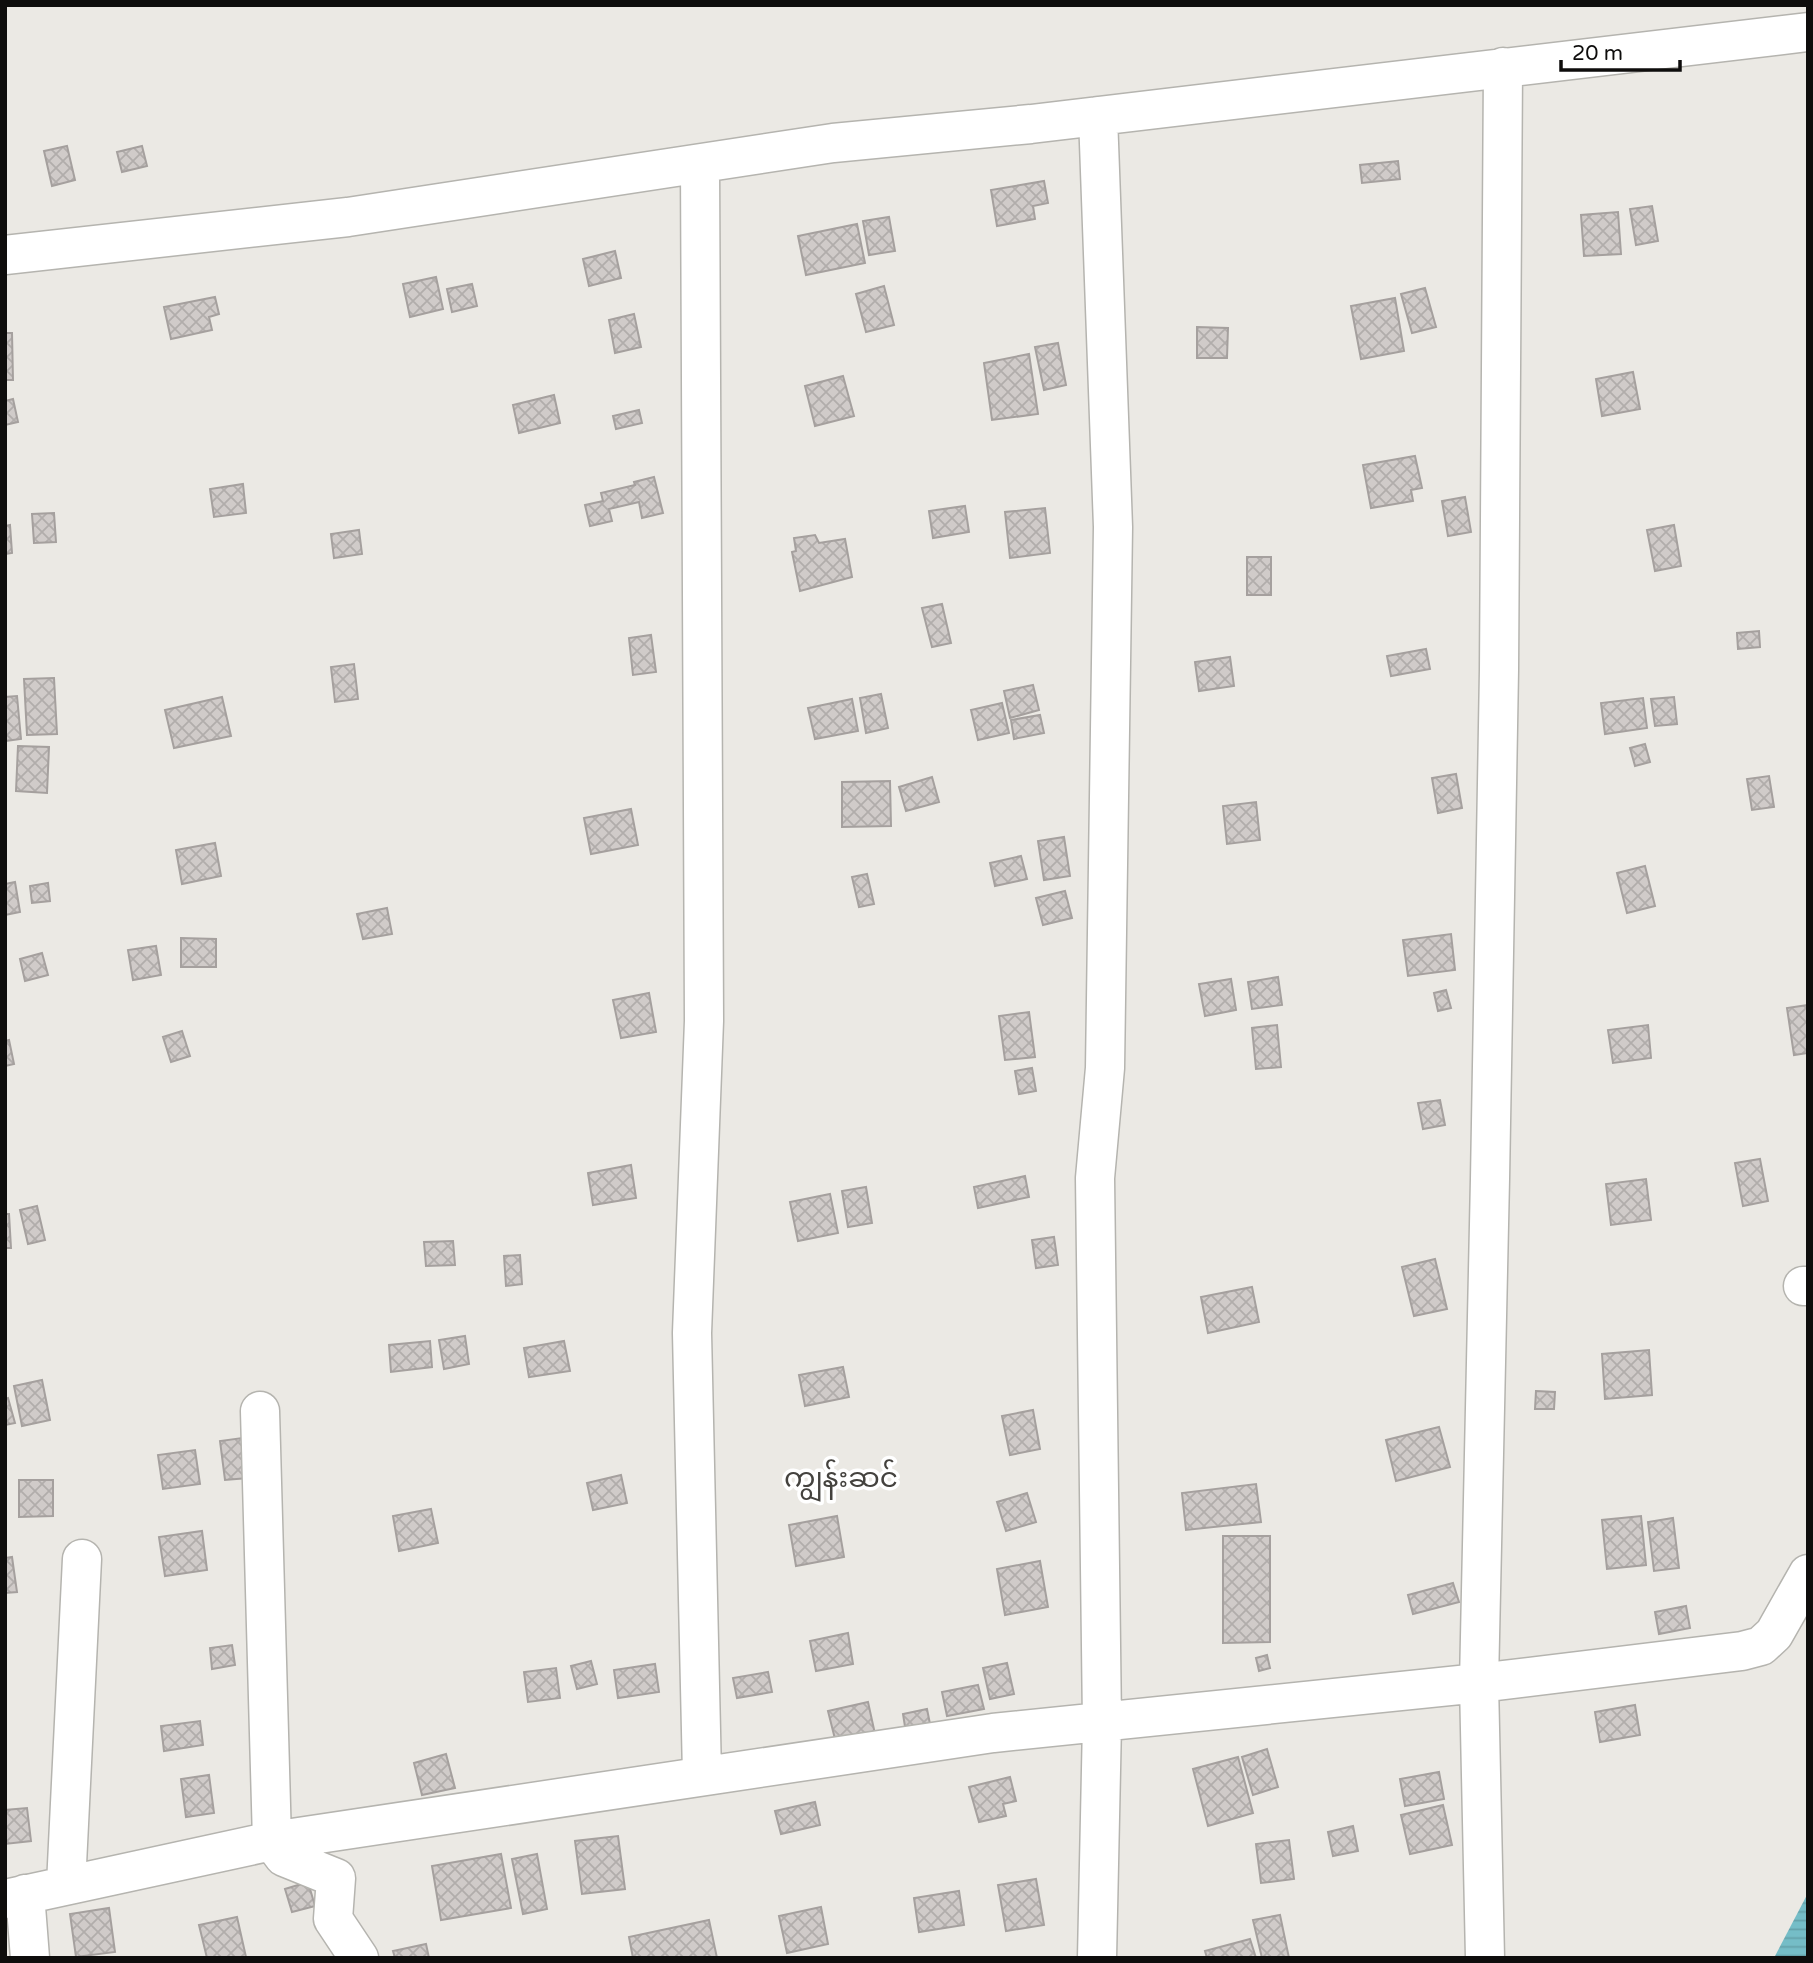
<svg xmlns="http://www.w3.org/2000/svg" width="1813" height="1963" viewBox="0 0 1813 1963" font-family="'Varela Round','Noto Sans Myanmar',sans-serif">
<defs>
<pattern id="water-rules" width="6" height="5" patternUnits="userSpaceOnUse" patternTransform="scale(1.75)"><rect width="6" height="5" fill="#75bdc7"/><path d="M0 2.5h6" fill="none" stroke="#64a1aa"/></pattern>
<pattern id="building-cross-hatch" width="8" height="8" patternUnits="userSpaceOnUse" patternTransform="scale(1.75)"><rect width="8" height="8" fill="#d0cbc9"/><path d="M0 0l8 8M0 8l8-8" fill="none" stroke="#b1adab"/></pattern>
</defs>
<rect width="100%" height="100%" fill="#ebe9e4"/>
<path fill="url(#water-rules)" d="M1808,1893V1958H1774Z"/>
<path fill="url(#building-cross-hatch)" stroke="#a5a09e" stroke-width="2" d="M67,146L75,180L52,186L44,151Z
M142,146L147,166L122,172L117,152Z
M1398,161L1400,179L1362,183L1360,165Z
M1044,181L1048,203L1033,206L1035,219L997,226L991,190Z
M1652,206L1658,241L1636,245L1630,209Z
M1618,212L1621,254L1584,256L1581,215Z
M889,217L895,251L869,255L863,221Z
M857,224L865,263L806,275L798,236Z
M615,251L621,278L589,286L583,259Z
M436,277L443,309L410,317L403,284Z
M472,284L477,306L452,312L447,289Z
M884,286L894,325L866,332L856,294Z
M1425,288L1436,327L1412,333L1401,294Z
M215,297L219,314L209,317L212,330L171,339L164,307Z
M1395,298L1404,351L1361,359L1351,306Z
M634,314L641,347L615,353L609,320Z
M1197,327L1228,328L1227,358H1197Z
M5,333H12L13,380H5Z
M1058,343L1066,385L1044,390L1035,347Z
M1029,354L1038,414L992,420L984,363Z
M1633,372L1640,409L1602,416L1596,379Z
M843,376L854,416L815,426L805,386Z
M554,395L560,423L519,433L513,405Z
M13,399L18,422L5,425V401Z
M639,410L642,423L616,429L613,416Z
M1415,456L1422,488L1411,490L1413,501L1371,508L1363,465Z
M654,477L663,513L642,518L639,502L609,509L612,521L590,526L585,505L603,501L601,493L635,485L634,482Z
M243,484L246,513L214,517L210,489Z
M1465,497L1471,532L1448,536L1442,501Z
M965,506L969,532L933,538L929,511Z
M1045,508L1050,553L1010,558L1005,512Z
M54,513L56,542L34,543L32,514Z
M10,525L12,553L5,554V526Z
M1674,525L1681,566L1655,571L1647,530Z
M359,530L362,554L334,558L331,534Z
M815,535L819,543L845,539L852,577L800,591L792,552L796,551L794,538Z
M1247,557H1271V595H1247Z
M942,604L951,643L932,647L922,608Z
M1759,631L1760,647L1738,649L1737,633Z
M651,635L656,672L633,675L629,638Z
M1426,649L1430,669L1391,676L1387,656Z
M1230,657L1234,686L1199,691L1195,662Z
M354,664L358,699L335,702L331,667Z
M54,678L57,734L27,735L24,679Z
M1033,685L1039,710L1010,718L1004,691Z
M881,694L888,728L866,733L860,698Z
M17,696L21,739L5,741V697Z
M222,697L231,736L174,748L165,710Z
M1674,697L1677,724L1655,726L1651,699Z
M1643,698L1647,728L1605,734L1601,703Z
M852,699L858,731L815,739L808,708Z
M1002,703L1009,733L978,740L971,710Z
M1040,715L1044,733L1014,739L1011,720Z
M1645,744L1650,762L1635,766L1630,748Z
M18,746L49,747L47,793L16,791Z
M1456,774L1462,808L1438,813L1432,778Z
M1769,776L1774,807L1752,810L1747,779Z
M932,777L939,802L906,811L899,787Z
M890,781L891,826L842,827V782Z
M1256,802L1260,840L1227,844L1223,806Z
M631,809L638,845L591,854L584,818Z
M1064,837L1070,876L1044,880L1038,841Z
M215,843L221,876L182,884L176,850Z
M1021,856L1027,879L995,886L990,863Z
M1645,866L1655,906L1627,913L1617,873Z
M867,874L874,904L859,907L852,877Z
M15,882L20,912L5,915V884Z
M48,883L50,901L32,903L30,886Z
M1065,891L1072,918L1043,925L1036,898Z
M387,908L392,934L363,939L357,914Z
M1451,934L1455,970L1408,976L1403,940Z
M181,938L216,939V967H181Z
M156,946L161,975L133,980L128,950Z
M42,953L48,975L25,981L20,959Z
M1278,977L1282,1005L1252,1009L1248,982Z
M1231,979L1236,1010L1205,1016L1199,984Z
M1446,990L1451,1008L1438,1011L1434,993Z
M649,993L656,1032L621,1038L613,1000Z
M1808,1005V1053L1794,1055L1787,1008Z
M1029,1012L1035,1057L1005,1060L999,1016Z
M1277,1025L1281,1067L1256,1069L1252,1028Z
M1648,1025L1651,1058L1613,1063L1608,1030Z
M182,1031L190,1056L171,1062L163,1037Z
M9,1040L14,1064L5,1066V1041Z
M1032,1068L1036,1091L1019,1094L1015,1071Z
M1440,1100L1445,1125L1423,1129L1418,1103Z
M1760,1159L1768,1201L1743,1206L1735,1163Z
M631,1165L636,1198L593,1205L588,1173Z
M1025,1176L1029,1197L978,1208L974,1187Z
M1646,1179L1651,1220L1611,1225L1606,1184Z
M866,1187L872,1223L848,1227L842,1191Z
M830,1194L838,1233L798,1241L790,1202Z
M37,1206L45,1240L28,1244L20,1210Z
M5,1214H9L11,1248H5Z
M1054,1237L1058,1265L1036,1268L1032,1240Z
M453,1241L455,1265L426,1266L424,1242Z
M520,1255L522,1284L506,1286L504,1256Z
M1435,1259L1447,1309L1414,1316L1402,1267Z
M1252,1287L1259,1322L1208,1333L1201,1297Z
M465,1336L469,1364L444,1369L439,1340Z
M430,1341L432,1367L391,1372L389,1345Z
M564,1341L570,1371L529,1377L524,1348Z
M1649,1350L1652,1395L1605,1399L1602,1354Z
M843,1367L849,1397L805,1406L799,1375Z
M42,1380L50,1420L22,1426L14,1386Z
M1536,1391L1555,1392L1554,1409H1535Z
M8,1398L15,1423L5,1425V1399Z
M1033,1410L1040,1449L1010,1455L1002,1416Z
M1439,1427L1450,1467L1396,1481L1386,1440Z
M242,1438L248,1478L225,1480L220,1441Z
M195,1450L200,1484L163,1489L158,1455Z
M621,1475L627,1503L593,1510L587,1483Z
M19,1480H53V1516L19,1517Z
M1256,1484L1261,1522L1186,1530L1182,1493Z
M1027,1493L1036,1522L1006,1531L997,1502Z
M431,1509L438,1543L399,1551L393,1516Z
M837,1516L844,1557L796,1566L789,1525Z
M1641,1516L1646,1565L1607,1569L1602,1520Z
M1673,1518L1679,1568L1654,1571L1648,1522Z
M202,1531L207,1570L165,1576L159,1537Z
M1223,1536H1270V1642L1223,1643Z
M12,1557L17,1592L5,1593V1558Z
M1040,1561L1048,1607L1005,1615L997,1569Z
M1453,1583L1459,1602L1413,1614L1408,1595Z
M1686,1606L1690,1628L1659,1634L1655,1612Z
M848,1633L853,1664L816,1671L810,1641Z
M232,1645L235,1665L212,1669L210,1648Z
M1267,1655L1270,1668L1259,1671L1256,1658Z
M591,1661L597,1684L577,1689L571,1666Z
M1007,1663L1014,1694L990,1699L983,1668Z
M655,1664L659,1692L618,1698L614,1670Z
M556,1668L560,1698L528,1702L524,1672Z
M768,1672L772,1692L737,1698L733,1678Z
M978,1685L984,1709L947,1716L942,1692Z
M868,1702L875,1734L836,1743L828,1711Z
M1635,1705L1640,1735L1600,1742L1595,1712Z
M927,1709L932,1734L907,1739L903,1714Z
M200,1721L203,1745L164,1751L161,1726Z
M1267,1749L1278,1787L1253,1795L1242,1757Z
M446,1754L455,1788L422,1795L414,1763Z
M1238,1757L1253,1813L1208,1826L1193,1769Z
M1439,1772L1444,1799L1405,1806L1400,1779Z
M209,1775L214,1813L186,1817L181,1779Z
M1010,1777L1016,1801L1003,1804L1006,1816L979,1822L969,1787Z
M815,1802L820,1825L781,1834L775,1811Z
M1443,1805L1452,1845L1410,1854L1401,1815Z
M27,1808L31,1841L5,1844V1810Z
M1353,1826L1358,1851L1333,1856L1328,1832Z
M618,1836L625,1889L582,1894L575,1841Z
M1289,1840L1294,1879L1261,1883L1256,1844Z
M501,1854L511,1908L441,1920L432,1866Z
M537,1854L547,1909L523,1914L512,1859Z
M1036,1879L1044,1925L1006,1931L998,1885Z
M308,1882L315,1906L292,1912L285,1889Z
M959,1891L964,1925L919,1932L914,1898Z
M821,1907L828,1944L787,1953L779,1916Z
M109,1908L115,1952L76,1957L70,1914Z
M1280,1915L1289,1958H1262L1253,1920Z
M237,1917L246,1957L207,1958L199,1925Z
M709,1920L717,1958H633L629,1937Z
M1250,1939L1256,1958H1207L1205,1951Z
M426,1944L429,1958H395L393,1951Z"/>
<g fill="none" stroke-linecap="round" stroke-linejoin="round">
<defs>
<path id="street" d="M700,164L704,1021L692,1333L702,1775
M5,255L348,217L833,143L1031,124L1808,32
M1803,1286H1808
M260,1411L272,1841L284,1857L336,1878L333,1919L359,1958
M66,1885L82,1559
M25,1894L30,1958
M5,1899L272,1841L993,1733L1479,1683L1742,1651L1761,1646L1774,1634L1808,1574
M1097,1958L1102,1723L1095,1178L1105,1068L1113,527L1098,116
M1485,1958L1479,1683L1490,1179L1499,670L1503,67"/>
</defs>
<use href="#street" stroke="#b5b4af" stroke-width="41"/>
<use href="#street" stroke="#fff" stroke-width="38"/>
</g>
<g text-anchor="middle" stroke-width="7" stroke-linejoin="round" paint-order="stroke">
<g font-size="28" fill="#44423e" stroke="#fff">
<text x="841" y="1487">ကျွန်းဆင်</text>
</g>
</g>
<rect width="1813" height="1963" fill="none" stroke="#0e0d0c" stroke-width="14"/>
<path d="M1561 60v10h119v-10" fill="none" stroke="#0e0d0c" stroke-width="3.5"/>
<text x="1572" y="60" font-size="21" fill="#0e0d0c" stroke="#ffffff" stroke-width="5" paint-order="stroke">20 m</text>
</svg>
